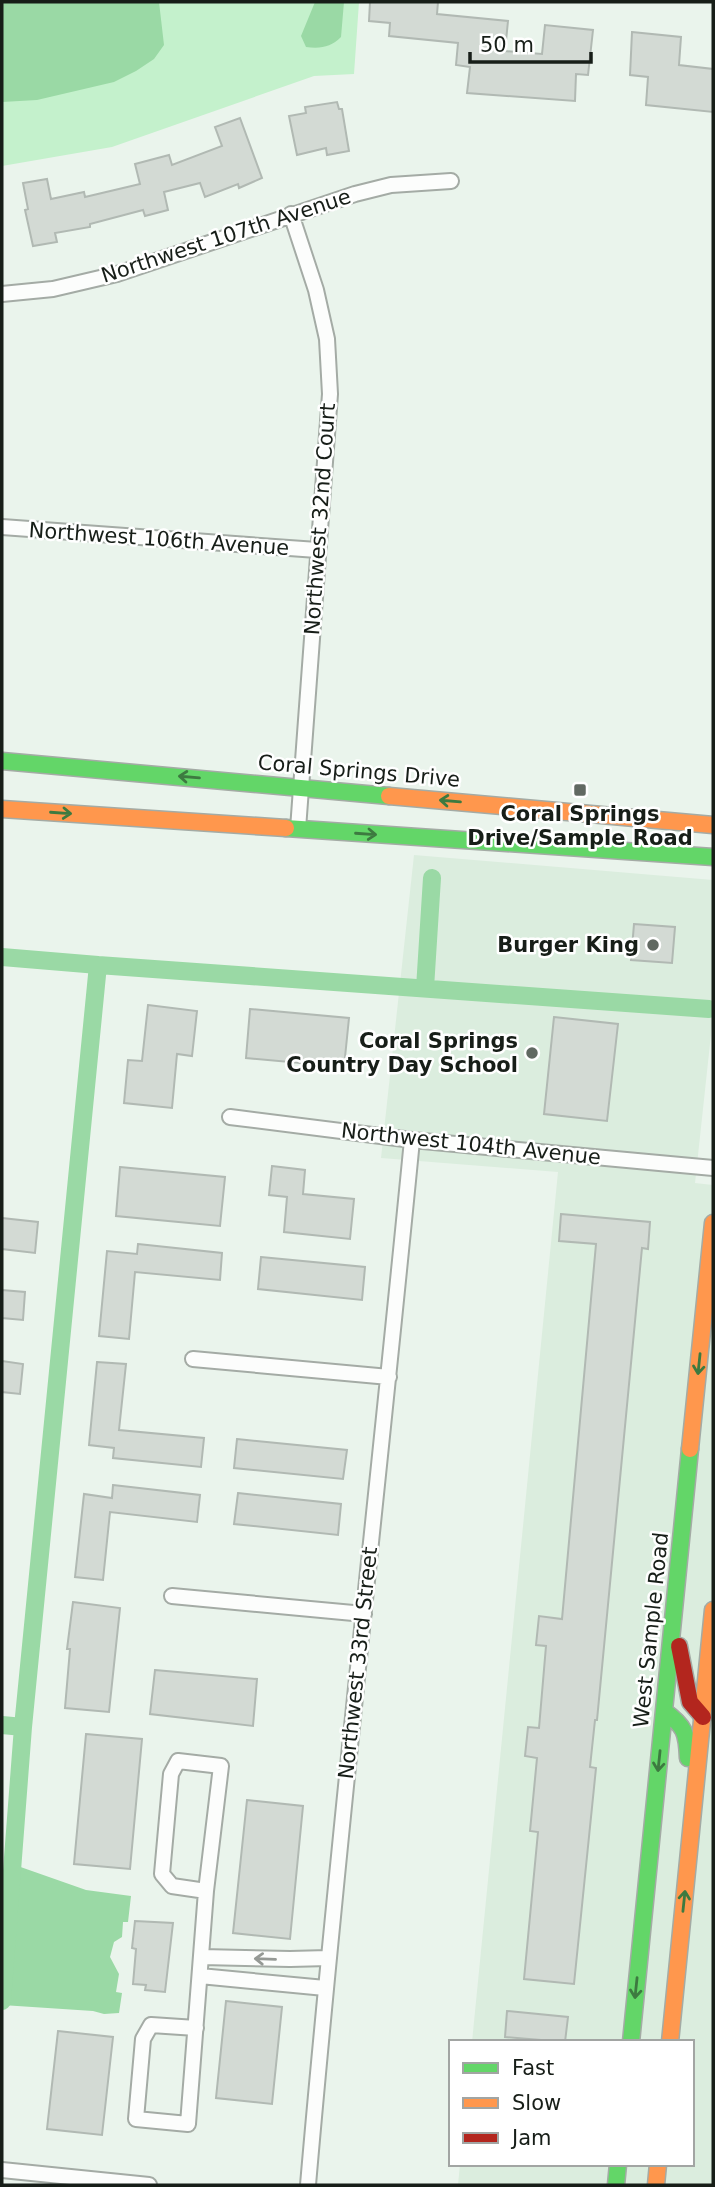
<svg xmlns="http://www.w3.org/2000/svg" width="715" height="2187" viewBox="0 0 715 2187" font-family="'DejaVu Sans',sans-serif">
<rect width="100%" height="100%" fill="#eaf4ec"/>
<path fill="#dbedde" d="M414,855L713,880V1016L695,1183L713,1185V2185H458L460,2164H692V2042H472L558,1172L381,1158Z"/>
<path fill="#c4f1cc" d="M2,2H359L354,74L314,76L112,147L2,166Z"/>
<path fill="#9ad9a5" d="M2,2H159L164,45L154,59L136,71L114,82L37,100L2,102Z
M315,2H344L341,37C331,47 321,49 306,47L301,36Z
M12,1864L86,1890L131,1896L128,1922H123L122,1937L114,1942L110,1957L119,1974L116,1992L122,1993L119,2013L104,2014L93,2011L2,2005Z"/>
<g fill="none" stroke-linecap="round" stroke-linejoin="round">
<path stroke="#9ad9a5" stroke-width="18" d="M2,957L98,965
M425,988L432,878
M2,1725L23,1727
M2,2001L23,1727L98,965L709,1009"/>
</g>
<path fill="#d3dad4" stroke="#b1b9b3" stroke-width="2" d="M370,2H438L437,14L508,21L505,51L542,54L545,25L593,30L588,75L576,74L575,101L467,93L470,67L456,65L458,43L389,36L390,23L369,21Z
M632,32L681,37L679,65L713,69V112L646,105L648,77L630,75Z
M337,102L339,109H342L349,151L327,155L326,148L297,155L289,116L306,113L305,107Z
M240,118L262,178L239,188L238,184L205,197L200,183L164,192L168,210L145,216L143,210L90,224V227L55,233L57,242L33,246L25,210L28,209L23,183L47,179L51,199L84,192L85,197L140,184L135,164L169,155L172,165L222,146L215,127Z
M634,924L675,927L672,963L631,960Z
M148,1005L197,1011L192,1056L177,1054L172,1108L124,1103L128,1060L142,1061Z
M250,1009L349,1018L344,1067L246,1058Z
M554,1017L618,1024L607,1121L544,1114Z
M272,1166L305,1170L303,1194L354,1199L350,1239L284,1232L287,1197L269,1195Z
M120,1167L225,1177L220,1226L116,1216Z
M561,1214L650,1222L648,1249L642,1248L597,1720H595L590,1767L596,1768L574,1984L524,1979L538,1832L530,1831L537,1758L525,1756L528,1727L539,1728L546,1646L536,1645L539,1616L562,1619L596,1244L559,1241Z
M2,1218L38,1222L35,1253L2,1249Z
M138,1244L222,1253L220,1280L135,1272L129,1339L99,1336L107,1251L137,1254Z
M261,1257L365,1267L362,1300L258,1289Z
M2,1290L25,1292L23,1320L2,1318Z
M2,1361L23,1364L20,1394L2,1392Z
M97,1362L126,1364L119,1430L204,1438L201,1467L113,1458L114,1448L89,1445Z
M237,1439L347,1450L343,1479L234,1468Z
M113,1485L200,1495L197,1522L110,1512L103,1580L75,1577L84,1494L112,1498Z
M238,1493L341,1504L338,1535L234,1524Z
M73,1602L120,1608L109,1712L65,1708L70,1649H67Z
M155,1670L257,1679L253,1726L150,1714Z
M86,1734L142,1739L130,1869L74,1864Z
M247,1800L303,1806L290,1939L233,1933Z
M135,1921L173,1923L165,1992L145,1990L146,1985L133,1984L136,1949L132,1948Z
M226,2001L282,2007L272,2104L216,2098Z
M507,2011L568,2017L565,2042L505,2037Z
M58,2031L113,2037L102,2135L47,2129Z"/>
<g fill="none" stroke-linecap="round" stroke-linejoin="round">
<defs>
<path id="street" d="M291,214L316,290L327,339L330,394L298,829
M2,294L53,289L117,274L355,194L391,185L451,181
M2,527L317,550
M230,1117L412,1140L713,1168
M193,1359L389,1377
M172,1596L364,1614
M202,1957L290,1959L328,1958
M200,1976L325,1988
M196,2028L151,2025L143,2039L136,2119L188,2124L206,1891L221,1766L178,1761L171,1774L162,1874L172,1886L206,1891
M2,2170L149,2185
M308,2185C338,1836 378,1489 412,1140"/>
<path id="fast" d="M2,761L389,796
M286,828L713,857
M664,1711C685,1726 687,1733 688,1758
M631,2042L690,1449
M616,2185L618,2164"/>
<path id="slow" d="M389,796L713,825
M2,809L286,828
M690,1449L713,1223
M670,2042L713,1610
M656,2185L658,2164"/>
<path id="jam" d="M679,1646L690,1702L703,1717"/>
</defs>
<use href="#street" stroke="#a4aba5" stroke-width="18"/>
<use href="#fast" stroke="#a4aba5" stroke-width="19"/>
<use href="#slow" stroke="#a4aba5" stroke-width="19"/>
<use href="#jam" stroke="#a4aba5" stroke-width="19"/>
<use href="#street" stroke="#fcfdfc" stroke-width="14"/>
<use href="#fast" stroke="#63d668" stroke-width="16"/>
<use href="#slow" stroke="#ff974d" stroke-width="16"/>
<use href="#jam" stroke="#b3261e" stroke-width="16"/>
</g>
<defs><path id="oneway-shaft" d="M-6 0H5M1.5-3L5.5 0L1.5 3" fill="none" stroke-width="1.6" stroke-linecap="round" stroke-linejoin="round" transform="scale(1.75)"/></defs>
<g stroke="#3d7a40">
<use href="#oneway-shaft" transform="translate(189 777) rotate(-175)"/>
<use href="#oneway-shaft" transform="translate(450 801) rotate(-175)"/>
<use href="#oneway-shaft" transform="translate(61 813) rotate(4)"/>
<use href="#oneway-shaft" transform="translate(366 834) rotate(4)"/>
<use href="#oneway-shaft" transform="translate(699 1364) rotate(96)"/>
<use href="#oneway-shaft" transform="translate(659 1761) rotate(96)"/>
<use href="#oneway-shaft" transform="translate(684 1901) rotate(-84)"/>
<use href="#oneway-shaft" transform="translate(636 1988) rotate(96)"/>
</g>
<use stroke="#959995" href="#oneway-shaft" transform="translate(265 1959) rotate(-178)"/>
<g fill="#616962" stroke="#fff" stroke-width="2.5">
<rect x="573" y="783" width="14" height="14" rx="3.5"/>
<circle cx="653" cy="945" r="7"/>
<circle cx="532" cy="1053" r="7"/>
</g>
<g text-anchor="middle" stroke-width="5" stroke-linejoin="round" paint-order="stroke">
<g font-size="21" fill="#171e18" stroke="#fff">
<text transform="translate(226 236) rotate(-18)" y="7">Northwest 107th Avenue</text>
<text transform="translate(320 519) rotate(-86)" y="7">Northwest 32nd Court</text>
<text transform="translate(159 539) rotate(4)" y="7">Northwest 106th Avenue</text>
<text transform="translate(359 771) rotate(5)" y="7">Coral Springs Drive</text>
<text transform="translate(471 1144) rotate(6)" y="7">Northwest 104th Avenue</text>
<text transform="translate(651 1630) rotate(-84)" y="7">West Sample Road</text>
<text transform="translate(358 1663) rotate(-84)" y="7">Northwest 33rd Street</text>
</g>
<g font-size="21" font-weight="bold" fill="#171e18" stroke="#fff" text-anchor="end">
<text x="580" y="821" text-anchor="middle">Coral Springs<tspan x="580" dy="24">Drive/Sample Road</tspan></text>
<text x="639" y="952">Burger King</text>
<text x="518" y="1048">Coral Springs<tspan x="518" dy="24">Country Day School</tspan></text>
</g>
</g>
<rect width="715" height="2187" fill="none" stroke="#171e18" stroke-width="7"/>
<rect x="449" y="2040" width="245" height="126" fill="#ffffff" stroke="#a2a5a3" stroke-width="2"/>
<rect x="463" y="2063" width="35" height="10" fill="#63d668" stroke="#a2a5a3" stroke-width="2"/>
<text x="512" y="2075" font-size="21" fill="#171e18">Fast</text>
<rect x="463" y="2098" width="35" height="10" fill="#ff974d" stroke="#a2a5a3" stroke-width="2"/>
<text x="512" y="2110" font-size="21" fill="#171e18">Slow</text>
<rect x="463" y="2133" width="35" height="10" fill="#b3261e" stroke="#a2a5a3" stroke-width="2"/>
<text x="512" y="2145" font-size="21" fill="#171e18">Jam</text>
<path d="M470 52v10h121v-10" fill="none" stroke="#171e18" stroke-width="3.5"/>
<text x="480" y="52" font-size="21" fill="#171e18" stroke="#ffffff" stroke-width="5" paint-order="stroke">50 m</text>
</svg>
